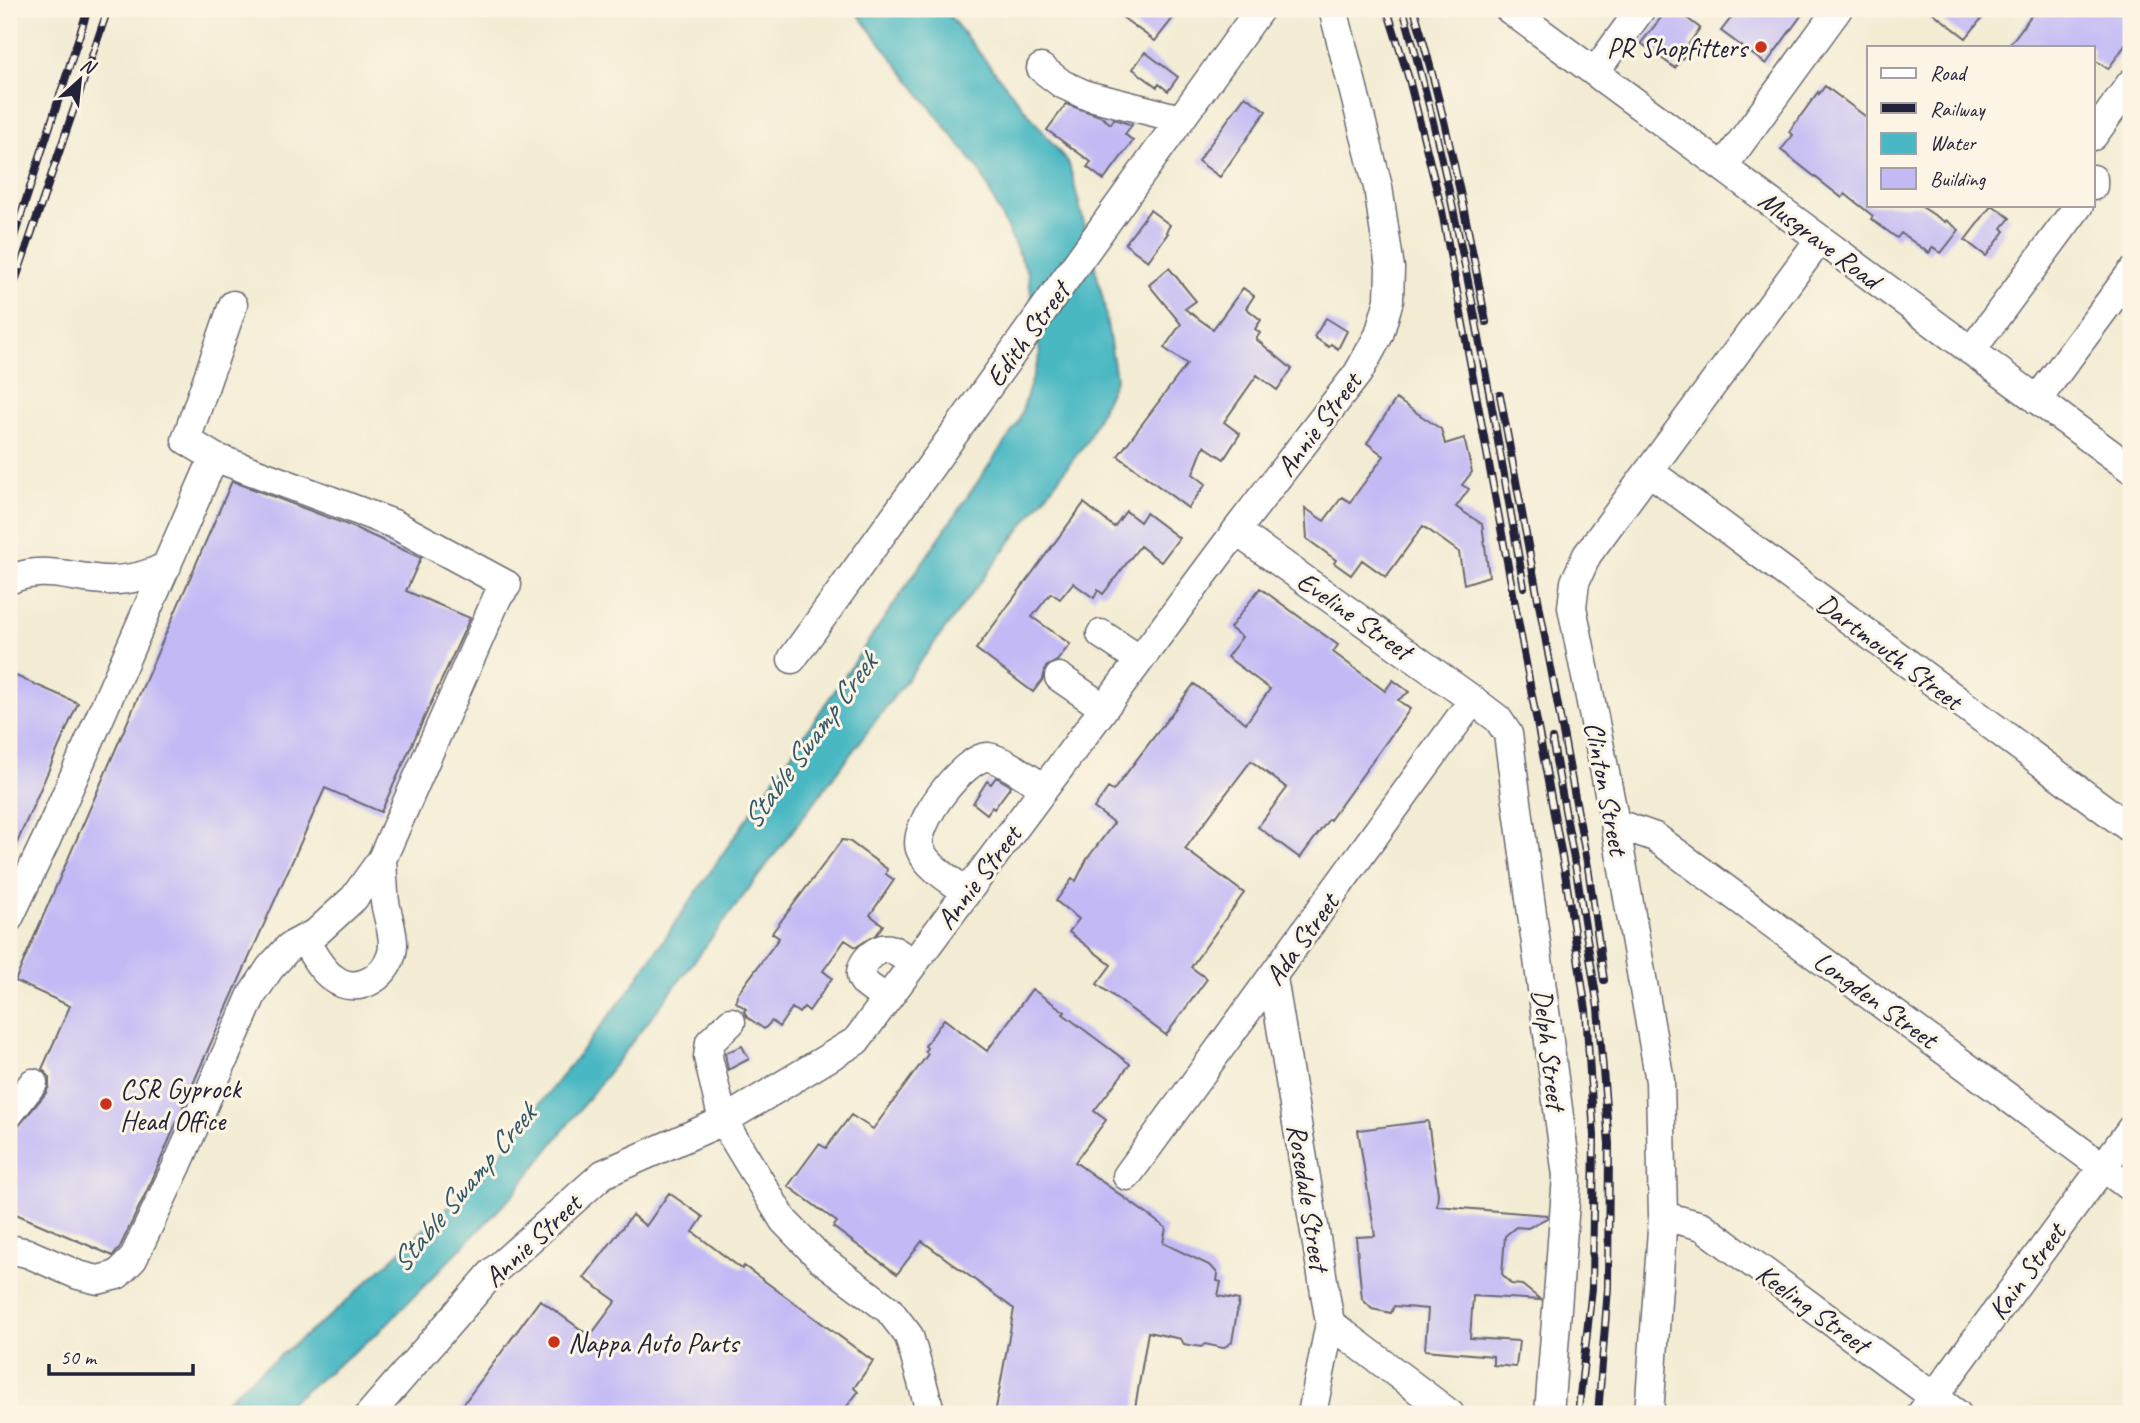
<svg xmlns="http://www.w3.org/2000/svg" width="2140" height="1423" viewBox="0 0 2140 1423" font-family="Caveat,sans-serif">
<rect width="100%" height="100%" fill="#fcf5e5"/>
<filter id="ink" filterUnits="userSpaceOnUse"><feTurbulence type="fractalNoise" baseFrequency=".0143" numOctaves="2"/><feDisplacementMap in="SourceGraphic" scale="14" xChannelSelector="R" yChannelSelector="G"/><feConvolveMatrix kernelMatrix="1 2 1 2 8 2 1 2 1" color-interpolation-filters="sRGB"/></filter>
<filter id="wash" filterUnits="userSpaceOnUse"><feTurbulence type="fractalNoise" baseFrequency=".00686" numOctaves="4" result="noise"/><feDisplacementMap in="SourceGraphic" scale="28" xChannelSelector="R" yChannelSelector="G"/><feGaussianBlur stdDeviation="1.57" result="paint"/><feColorMatrix in="noise" values="0 0 0 0 0 0 0 0 0 0 0 0 0 0 0 0 0 1.4 0 .05"/><feComposite in="paint" operator="in"/></filter>
<g filter="url(#wash)">
<rect width="100%" height="100%" fill="#f3ecd4"/>
<path fill="#49b8c2" stroke="#366d7e" stroke-width="2" d="M854,9H944L1069,164L1103,299L1116,378L1087,441L661,1005L512,1196L379,1332L275,1414H213L243,1385L337,1310L485,1173L628,992L1018,423L1040,355L1028,273L980,171Z"/>
<g id="blocks">
<path fill="#c3baf5" d="M1111,9H1180L1155,41Z
M1668,9H1675L1700,28L1688,45L1691,47L1675,68L1641,43Z
M1738,9H1806L1766,64L1721,31Z
M1928,9H1989L1966,38Z
M2036,9H2131V37L2108,69L2093,59V47H2008Z
M1145,52L1178,77L1168,91L1159,84L1157,87L1133,69Z
M1825,86L1869,119V205H1919L1945,222L1946,220L1959,230L1941,253L1933,247L1929,253L1901,233L1897,238L1871,219L1873,216L1845,194L1842,198L1781,150L1793,135L1789,132L1818,92L1819,94Z
M1245,96L1266,111L1220,177L1198,161Z
M1066,104L1100,116L1111,124L1114,119L1132,125L1125,134L1133,141L1104,180L1087,167L1091,162L1047,130Z
M1992,205L2010,218L2002,228L2005,231L1986,256L1965,240Z
M1150,210L1170,225L1166,232L1168,233L1148,261L1125,244Z
M1169,268L1196,301L1185,309L1213,329L1243,288L1254,296L1246,308L1261,320L1255,329L1260,333L1256,339L1292,369L1277,390L1257,375L1224,422L1240,434L1224,459L1204,446L1193,474L1206,484L1188,508L1118,456L1187,364L1164,348L1181,324L1149,285Z
M1326,318L1347,331L1338,349L1331,344L1329,347L1314,337Z
M1396,399L1441,429L1445,444L1464,438L1472,472L1462,485L1469,489L1456,507L1482,524L1489,576L1464,584L1459,552L1423,526L1386,577L1362,560L1351,575L1334,563L1336,560L1307,539L1305,508L1324,521L1342,497L1350,502L1384,456L1367,443Z
M232,481L353,527L421,558L406,591L470,618L381,812L325,788L202,1063L152,1180L119,1249L113,1256L9,1211V1146L16,1129L46,1093L49,1086V1077L42,1069L70,1006L15,981Z
M1084,503L1114,527L1126,511L1140,522L1146,513L1179,538L1161,562L1140,546L1103,594L1098,590L1094,598L1073,583L1060,599L1051,593L1032,617L1070,644L1057,661L1046,667L1043,679L1033,692L976,649Z
M1260,588L1338,645L1333,652L1385,691L1393,680L1409,692L1398,700L1410,709L1330,820L1329,819L1300,858L1258,827L1287,788L1251,761L1222,799L1185,849L1244,893L1191,967L1207,979L1166,1035L1097,984L1111,965L1069,932L1079,919L1056,901L1072,879L1076,881L1087,859L1114,823L1094,808L1108,788L1113,791L1194,684L1246,723L1270,689L1227,657L1242,637L1230,628Z
M9,673L78,703L9,861Z
M996,777L1011,786L994,809L992,807L987,814L973,803L987,781L991,784Z
M842,840L849,841L887,869L886,874L894,880L870,915L883,925L877,934L856,947L845,940L823,971L832,978L809,1011L804,1007L799,1013L792,1008L779,1027L772,1021L764,1029L747,1017L744,1011L746,1009L736,1002L737,995L779,938L772,933Z
M1032,989L1065,1012L1063,1014L1130,1064L1094,1111L1106,1120L1075,1162L1166,1228L1163,1243L1211,1266L1218,1274L1217,1281L1221,1282L1218,1296L1239,1300L1232,1342L1223,1348L1205,1344L1201,1347L1184,1344L1181,1339L1148,1332L1134,1414H995L1014,1309L922,1241L897,1274L833,1227L837,1222L788,1186L819,1144L826,1148L851,1115L873,1129L928,1054L925,1051L927,1048L925,1046L944,1019L987,1051Z
M742,1046L749,1059L728,1070L725,1053Z
M1428,1121L1438,1193L1437,1206L1547,1215V1218L1528,1228L1516,1227L1505,1236L1502,1274L1511,1284L1522,1285L1541,1300L1473,1296L1470,1338L1519,1341L1516,1367L1493,1365V1356L1425,1350L1428,1309L1394,1306L1391,1313L1372,1309L1362,1299L1356,1237L1375,1236L1358,1130Z
M669,1193L703,1217L693,1232L742,1269L744,1266L873,1361L854,1388L858,1392L841,1414H456L540,1300L590,1336L616,1301L584,1278L632,1215L646,1226Z"/>
</g>
</g>
<g filter="url(#ink)">
<use href="#blocks" fill-opacity="0" stroke="#6b6971" stroke-width="2"/>
<g fill="none" stroke-linecap="round" stroke-linejoin="round">
<defs>
<path id="minor" d="M1509,9L2131,469
M1041,68L1062,84L1086,95L1181,119
M1595,72L1641,9
M2093,136L2131,83
M1723,167L1838,9
M2093,179V186
M1971,351L2079,205
M2037,400L2131,273
M1650,472L2131,829
M1236,531L1473,700L1498,719L1508,734L1567,1176L1549,1414
M9,580C42,565 70,578 104,580C126,581 148,576 167,566
M1101,634L1140,660
M792,659L1260,9
M1059,677L1104,708
M1615,823L1655,837L2131,1188
M967,892C952,881 927,867 920,849C911,825 966,755 988,757C1003,759 1031,780 1044,788
M9,918L47,838L214,457
M304,939C312,952 320,969 333,978C358,998 393,974 393,944C393,930 387,915 385,902C383,887 383,873 382,859
M1273,978L1330,1323L1312,1414
M887,999C881,994 870,989 864,982C853,969 875,945 890,949C898,951 906,960 913,964
M731,1022L710,1042L708,1057L723,1121L784,1221L820,1258L889,1310L909,1336L931,1414
M9,1114L33,1083
M1127,1176L1473,700
M1663,1216L1702,1226L1957,1414
M9,1249L27,1253L78,1275L98,1280L117,1275L133,1259L176,1168L252,995L270,968L289,947L317,932L354,898L382,859L497,598L507,585L394,524L214,457L186,440L233,305
M1330,1323L1450,1414
M370,1414L493,1272L603,1174L723,1121L856,1041L1236,531L1358,373L1379,335L1389,300L1390,268L1378,187L1333,9
M1649,1414L1663,1216L1660,1081L1615,823L1572,607L1575,582L1587,555L1820,239
M1921,1414L2131,1129"/>
</defs>
<use href="#minor" stroke="#6b6971" stroke-width="31"/>
<use href="#minor" stroke="#fff" stroke-width="28"/>
<defs>
<path id="rail" d="M1387,9L1409,79L1442,211L1565,873L1586,1010L1594,1136L1592,1288L1578,1414
M1403,9C1458,198 1489,393 1524,587
M1414,9C1445,113 1466,216 1486,322
M9,252L88,9
M9,299L108,9
M1500,395L1588,867L1604,980
M1552,739L1576,870L1598,1008L1609,1144L1608,1288L1598,1414"/>
</defs>
<use href="#rail" stroke="#22223b" stroke-width="8"/>
<use href="#rail" stroke="#fcf5e5" stroke-width="5" stroke-dasharray="16" stroke-linecap="butt"/>
</g>
</g>
<g fill="#c8321e" stroke="#fcf5e5" stroke-width="2.5">
<circle cx="1761" cy="47" r="7"/>
<circle cx="106" cy="1104" r="7"/>
<circle cx="554" cy="1342" r="7"/>
</g>
<g text-anchor="middle" stroke-width="6" stroke-linejoin="round" paint-order="stroke">
<g font-size="28" fill="#22223b" stroke="#fcf5e5" text-anchor="start">
<text x="1747" y="57" text-anchor="end">PR Shopfitters</text>
<text x="120" y="1098">CSR Gyprock<tspan x="120" dy="32">Head Office</tspan></text>
<text x="568" y="1352">Nappa Auto Parts</text>
</g>
<g font-size="28" fill="#22223b" stroke="#fcf5e5">
<text transform="translate(1820 239) rotate(37)" y="10">Musgrave Road</text>
<text transform="translate(1027 334) rotate(-54)" y="10">Edith Street</text>
<text transform="translate(1318 424) rotate(-53)" y="10">Annie Street</text>
<text transform="translate(1355 615) rotate(35)" y="10">Eveline Street</text>
<text transform="translate(1890 651) rotate(37)" y="10">Dartmouth Street</text>
<text transform="translate(1607 788) rotate(79)" y="10">Clinton Street</text>
<text transform="translate(978 877) rotate(-53)" y="10">Annie Street</text>
<text transform="translate(1301 939) rotate(-54)" y="10">Ada Street</text>
<text transform="translate(1876 999) rotate(36)" y="10">Longden Street</text>
<text transform="translate(1550 1049) rotate(83)" y="10">Delph Street</text>
<text transform="translate(1309 1197) rotate(81)" y="10">Rosedale Street</text>
<text transform="translate(532 1240) rotate(-43)" y="10">Annie Street</text>
<text transform="translate(2026 1271) rotate(-54)" y="10">Kain Street</text>
<text transform="translate(1813 1308) rotate(36)" y="10">Keeling Street</text>
</g>
<g font-size="30" font-style="italic" fill="#30566a" stroke="#fcf5e5">
<text transform="translate(809 741) rotate(-54)" y="10">Stable Swamp Creek</text>
<text transform="translate(463 1188) rotate(-50)" y="10">Stable Swamp Creek</text>
</g>
</g>
<rect width="2140" height="1423" fill="none" stroke="#fcf5e5" stroke-width="35"/>
<rect x="1867" y="46" width="228" height="161" fill="#fcf5e5" stroke="#a5a1a1" stroke-width="2"/>
<rect x="1881" y="68" width="35" height="10" fill="#ffffff" stroke="#a5a1a1" stroke-width="2"/>
<text x="1930" y="80" font-size="21" fill="#22223b">Road</text>
<rect x="1881" y="103" width="35" height="10" fill="#22223b" stroke="#a5a1a1" stroke-width="2"/>
<text x="1930" y="116" font-size="21" fill="#22223b">Railway</text>
<rect x="1881" y="133" width="35" height="21" fill="#49b8c2" stroke="#a5a1a1" stroke-width="2"/>
<text x="1930" y="150" font-size="21" fill="#22223b">Water</text>
<rect x="1881" y="168" width="35" height="21" fill="#c3baf5" stroke="#a5a1a1" stroke-width="2"/>
<text x="1930" y="186" font-size="21" fill="#22223b">Building</text>
<g transform="translate(80 80) rotate(27)" stroke="#fcf5e5" stroke-width="5" paint-order="stroke">
<path d="M0-5L12 26L0 18L-12 26Z" fill="#22223b"/>
<text y="-10" font-size="19" font-weight="bold" text-anchor="middle" fill="#22223b">N</text>
</g>
<path d="M49 1364v10h144v-10" fill="none" stroke="#22223b" stroke-width="3.5"/>
<text x="60" y="1364" font-size="21" fill="#22223b" stroke="#fcf5e5" stroke-width="5" paint-order="stroke">50 m</text>
</svg>
